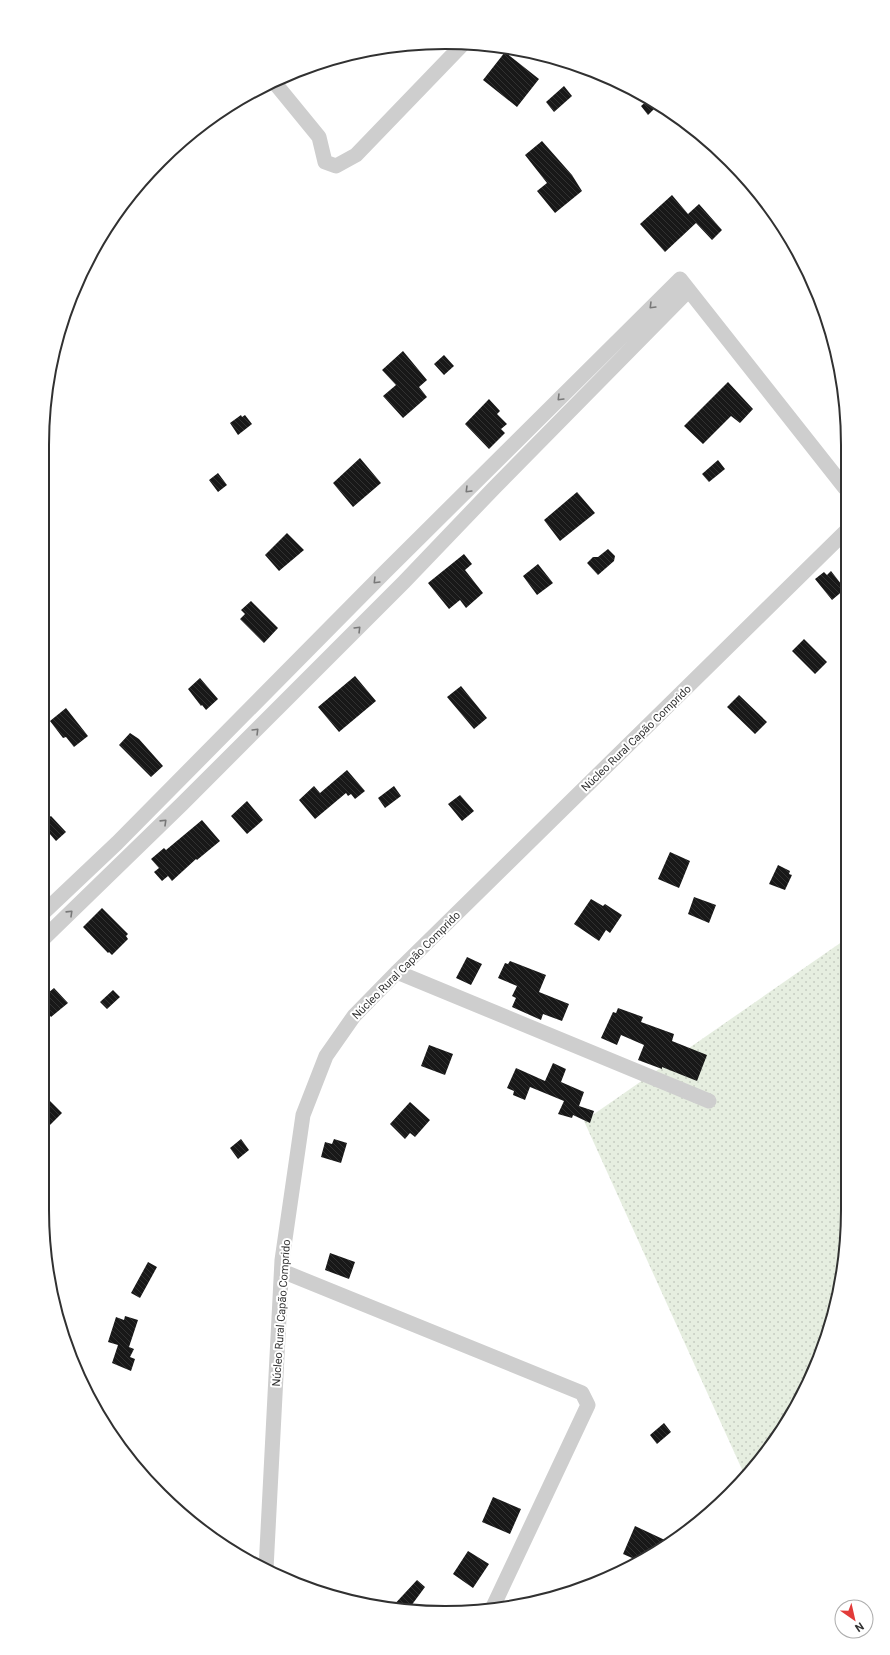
<svg xmlns="http://www.w3.org/2000/svg" width="890" height="1655" viewBox="0 0 890 1655" font-family="Roboto,sans-serif">
<defs>
<pattern id="grass-dots" width="8" height="8" patternUnits="userSpaceOnUse"><rect width="8" height="8" fill="#e6eee0"/><path d="M2 2h.1M6 6h.1" fill="none" stroke="#c6cdc1" stroke-width="1.8" stroke-linecap="round"/></pattern>
<pattern id="building-back-hatch" width="6" height="6" patternUnits="userSpaceOnUse"><rect width="6" height="6" fill="#181818"/><path d="M-1 5l2 2M0 0l6 6M5-1l2 2" fill="none" stroke="#313131"/></pattern>
</defs>
<rect width="100%" height="100%" fill="#fff"/>
<path fill="url(#grass-dots)" d="M846,939L847,1236L834,1315L806,1388L765,1456L745,1476L584,1121Z"/>
<path fill="url(#building-back-hatch)" d="M505,52L539,79L517,107L483,80Z
M564,86L572,96L554,112L546,102Z
M648,100L657,106L648,115L641,106Z
M542,141L572,175L582,191L555,213L537,191L547,183L525,155Z
M672,195L688,214L699,204L722,230L712,240L696,223L665,252L640,224Z
M403,351L427,380L419,387L427,397L403,418L383,396L396,385L382,370Z
M444,355L454,366L444,375L434,364Z
M728,382L753,409L740,423L731,416L703,444L684,426Z
M489,399L500,411L497,414L507,424L501,429L505,433L489,449L465,424Z
M241,415L242,417L245,415L252,424L238,435L230,423Z
M360,458L381,483L353,507L333,483Z
M718,460L725,469L709,482L702,474Z
M218,473L227,485L218,492L209,480Z
M577,492L595,513L560,541L544,520Z
M287,533L304,550L279,571L265,555Z
M608,549L615,556L614,561L598,575L587,563L593,557H598Z
M464,554L472,564L465,570L483,593L466,608L460,600L449,609L428,583Z
M538,564L553,583L537,595L523,576Z
M831,571L845,589L832,600L815,579L824,572L827,575Z
M251,601L278,628L264,643L240,619L245,614L241,610Z
M804,639L827,662L815,674L792,651Z
M355,676L376,701L339,732L318,707Z
M200,678L218,699L206,710L202,705L201,706L188,689Z
M461,686L487,718L474,729L447,697Z
M739,695L767,722L755,734L727,707Z
M66,708L88,736L74,747L66,737L63,738L50,721Z
M130,733L139,739L163,766L151,777L119,745Z
M347,770L365,791L355,799L351,794L348,796L346,793L315,819L299,800L314,786L320,793Z
M394,786L401,796L385,808L378,798Z
M460,795L474,811L462,821L448,804Z
M247,801L263,820L247,834L231,816Z
M51,816L66,832L56,841L42,825V822Z
M202,820L220,841L197,860L196,859L172,881L168,876L162,881L154,872L159,868L151,859L164,848L166,850Z
M670,852L690,861L679,888L658,879Z
M778,865L790,871L789,874L792,875L785,890L769,884Z
M694,897L716,905L709,923L688,914Z
M591,899L603,906L605,904L622,915L610,933L606,930L599,941L574,924Z
M102,908L128,934L126,936L128,939L112,955L109,952L108,953L83,927Z
M467,957L482,964L471,985L456,978Z
M510,961L546,975L539,992L569,1004L562,1021L543,1014L541,1020L512,1007L516,998L512,996L517,986L498,978L505,963L508,964Z
M54,988L68,1003L51,1017L42,1007V998Z
M113,990L120,997L107,1009L100,1002Z
M618,1008L643,1017L641,1022L674,1034L672,1041L707,1055L697,1081L662,1067V1069L638,1060L644,1045L621,1035L617,1045L601,1038L613,1012L616,1013Z
M429,1045L453,1054L445,1075L421,1066Z
M553,1063L566,1069L561,1082L584,1092L579,1106L594,1111L590,1123L573,1115L572,1118L558,1114L564,1101L530,1087L525,1100L513,1095L514,1091L507,1088L516,1068L545,1081Z
M42,1093L62,1113L42,1133Z
M410,1102L430,1120L415,1137L410,1133L405,1139L390,1124Z
M241,1139L249,1150L238,1159L230,1148Z
M334,1139L347,1143L341,1163L321,1157L325,1142L332,1144Z
M330,1253L355,1262L349,1279L325,1270Z
M148,1262L157,1267L140,1298L131,1293Z
M125,1316L138,1320L129,1347L134,1349L130,1357L135,1359L131,1371L112,1363L118,1345L108,1342L116,1317L124,1320Z
M664,1423L671,1432L657,1444L650,1435Z
M493,1497L521,1509L510,1534L482,1522Z
M635,1526L667,1541L663,1548L639,1561L623,1554Z
M468,1551L489,1564L473,1588L453,1574Z
M417,1580L425,1587L408,1610L391,1608Z"/>
<g fill="none" stroke-linecap="round" stroke-linejoin="round">
<path stroke="#cecece" stroke-width="15" d="M274,82L319,137L325,162L336,166L356,155L464,43
M42,914L117,843L385,572L680,279L845,488
M42,940L182,804L404,582L494,488L689,290
M397,972L709,1101
M282,1271L582,1393L588,1405L492,1609
M266,1569L282,1260L303,1115L326,1056L354,1016L397,972L845,532"/>
</g>
<defs><path id="oneway-chevron" d="M-2-3.5L2.5 0L-2 3.5" fill="none" stroke-width="1.6" stroke-linecap="round" stroke-linejoin="round"/></defs>
<g stroke="#787878">
<use href="#oneway-chevron" transform="translate(652 306) rotate(135)"/>
<use href="#oneway-chevron" transform="translate(560 398) rotate(135)"/>
<use href="#oneway-chevron" transform="translate(468 490) rotate(135)"/>
<use href="#oneway-chevron" transform="translate(376 581) rotate(135)"/>
<use href="#oneway-chevron" transform="translate(358 629) rotate(-45)"/>
<use href="#oneway-chevron" transform="translate(256 731) rotate(-45)"/>
<use href="#oneway-chevron" transform="translate(164 822) rotate(-44)"/>
<use href="#oneway-chevron" transform="translate(70 913) rotate(-44)"/>
</g>
<g text-anchor="middle" stroke-width="4" stroke-linejoin="round" paint-order="stroke">
<g font-size="11" fill="#313131" stroke="#fff">
<text transform="translate(636 738) rotate(-44)" y="4">Núcleo Rural Capão Comprido</text>
<text transform="translate(406 965) rotate(-45)" y="4">Núcleo Rural Capão Comprido</text>
<text transform="translate(281 1313) rotate(-86)" y="4">Núcleo Rural Capão Comprido</text>
</g>
</g>
<path d="M0 0H890V1655H0ZM445 49H445A396 396 0 0 1 841 445V1210A396 396 0 0 1 445 1606H445A396 396 0 0 1 49 1210V445A396 396 0 0 1 445 49Z" fill="#fff" fill-rule="evenodd"/>
<path fill="none" stroke="#313131" stroke-width="2" d="M445 49H445A396 396 0 0 1 841 445V1210A396 396 0 0 1 445 1606H445A396 396 0 0 1 49 1210V445A396 396 0 0 1 445 49Z"/>
<g transform="translate(854 1619) rotate(146)"><circle r="19" fill="#ffffff" stroke="#adadad"/>
<path d="M0-3L7 15L0 10L-7 15Z" fill="#e23b39"/>
<text y="-6" font-size="11" font-weight="bold" text-anchor="middle" fill="#313131">N</text>
</g>
</svg>
